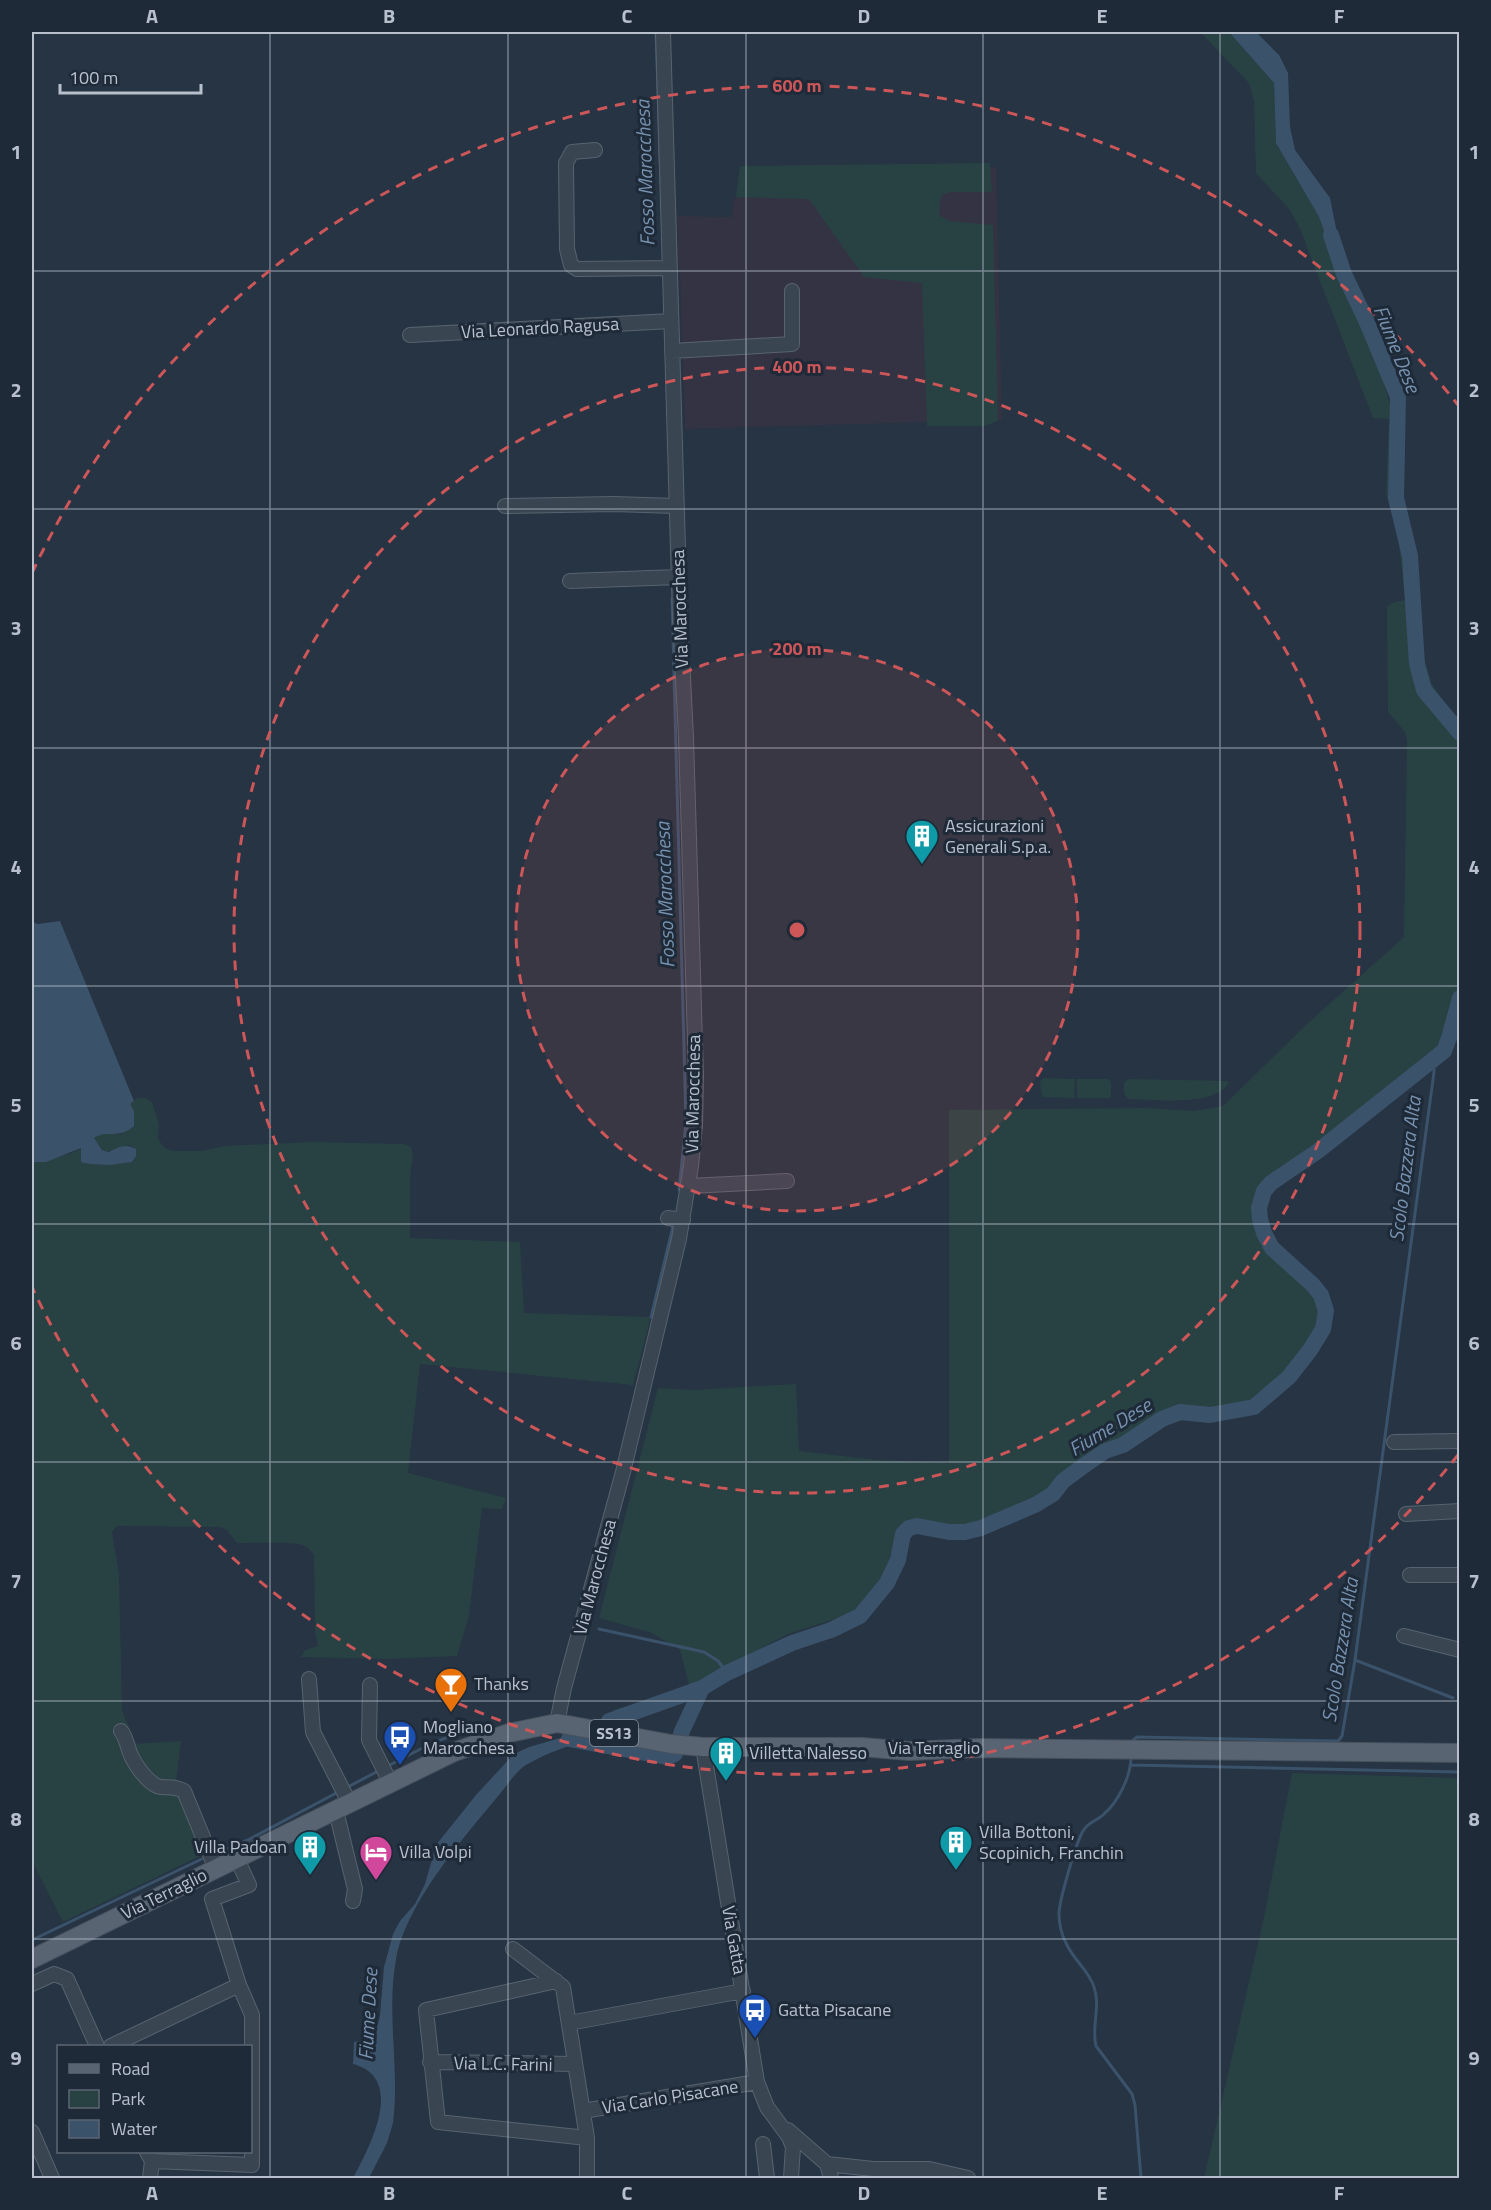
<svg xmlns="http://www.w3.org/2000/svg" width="1491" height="2210" viewBox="0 0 1491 2210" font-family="'Titillium Web',sans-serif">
<rect width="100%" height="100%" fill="#263443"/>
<path fill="#343343" d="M996,167L1002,420L685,429L680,276L675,247L678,246L677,216L732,217L733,201L736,197L752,196L754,179Z"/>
<path fill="#284244" d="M1200,32H1229L1274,83L1276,143L1319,217L1348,297L1361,321L1376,359L1394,417L1388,487L1395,524L1386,494L1389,419L1373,418L1300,229L1290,210L1256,173L1254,101L1249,83Z
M990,163L992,192H951L942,195L940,202L939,215L949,221L993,225L998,421L984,426H927L922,283L864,277L809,199L736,197L740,166Z
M1398,537L1408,570L1419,594L1422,652L1432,684L1450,711L1459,721V1014L1453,1040L1445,1056C1404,1092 1360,1125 1317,1158C1304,1168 1274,1182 1267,1196C1247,1238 1323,1272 1330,1309C1334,1328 1319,1348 1308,1362C1295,1378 1281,1395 1264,1408C1241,1426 1202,1414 1176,1422C1158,1427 1143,1437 1128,1446C1113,1455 1098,1462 1084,1471C1076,1476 1070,1482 1062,1487C1053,1494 1040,1497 1029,1502C1010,1510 991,1520 970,1525C948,1532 912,1509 898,1531C891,1551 887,1577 873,1594C852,1621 811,1623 782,1637C754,1651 727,1668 699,1684C677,1697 632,1711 608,1715L615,1709L640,1703L689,1685L680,1650L652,1633L599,1618L658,1388L693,1390L796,1384L799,1451L877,1460L949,1463V1110L1145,1108L1194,1111L1223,1106L1307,1024L1404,937L1407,740L1405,732L1388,712L1387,606L1392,603L1405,600Z
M1044,1078L1075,1079L1074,1098L1042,1097L1040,1081Z
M1077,1079H1109L1111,1083V1098H1077Z
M1128,1079L1227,1081L1229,1082C1217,1108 1152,1099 1128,1099L1124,1094V1083Z
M137,1098H146L152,1102L159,1124L158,1138L162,1145L167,1149L174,1151H203L224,1146L313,1142L404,1144L411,1147L413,1155L410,1177V1238L520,1242L524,1313L651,1317L633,1385L420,1364L408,1473L506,1498L502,1509L482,1508L469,1616L457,1656L388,1659L301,1657L305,1650L318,1646L315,1631L314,1555C311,1551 308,1547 303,1545C285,1541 256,1543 237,1543L227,1530L221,1527L117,1526L112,1532L119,1574L122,1710C126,1722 133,1731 133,1744L181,1741L175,1791L217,1848L63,1922L32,1861V1162L69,1154L82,1148V1155L88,1164L132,1162L136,1156V1149L129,1145C113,1151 104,1158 94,1138L100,1134H122L130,1104Z
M1292,1773L1459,1778V2178H1204L1264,1917Z"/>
<path fill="#3b526b" d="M1229,32H1256L1279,55L1288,73L1290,127L1295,150L1330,198L1338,238L1339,272L1319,217L1276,143L1274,83Z
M60,921L134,1101L130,1104L134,1111V1126C118,1140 107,1129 94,1138L102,1150L109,1152C119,1147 125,1143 136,1149V1156L132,1162L110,1165L89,1164L81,1162V1148L46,1162H32V922L38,924Z
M571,1735L594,1739C571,1744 547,1753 526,1765C516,1771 507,1786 499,1795C464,1837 405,1905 396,1960C386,2013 400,2069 393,2123L387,2143L369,2178H353C369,2148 407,2078 353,2064L354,2042L368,2039L376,2031L380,2016L384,1967L393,1934L400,1921L415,1904L425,1884L436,1845L476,1795L514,1754L529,1747Z"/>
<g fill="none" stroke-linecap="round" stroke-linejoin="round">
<path stroke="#3b526b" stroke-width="3" d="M656,32L661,183
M672,599L686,1122L679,1190
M651,1317L673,1226
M599,1629L704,1652L718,1661L727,1673
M1355,1660L1453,1698
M1131,1742L1137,1737L1338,1741L1342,1736L1355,1660L1434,1072V1059
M1131,1757C1131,1776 1118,1802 1104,1814C1097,1821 1088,1822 1083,1831C1076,1843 1059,1901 1059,1914C1059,1925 1062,1936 1067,1945C1074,1960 1089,1971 1094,1987C1101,2006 1091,2027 1096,2046L1132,2094L1135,2105L1141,2178
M1131,1765L1460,1772
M386,1767L432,1743L476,1727
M346,1788L380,1770
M215,1854L248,1840L340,1791
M32,1940L206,1857"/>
<path stroke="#3b526b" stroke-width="16" d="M1331,235L1344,274L1366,320L1398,397L1396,498L1410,556L1417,664L1424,690L1460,733
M609,1721L702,1688L727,1673L792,1643L831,1630L860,1616L887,1583L898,1560L903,1534L909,1528L917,1526L949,1532H965L981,1528L1035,1505L1053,1494L1063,1481L1082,1467L1105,1451L1123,1445L1162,1419L1180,1412L1210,1415L1254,1407L1289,1377L1310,1350L1323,1329L1326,1311L1321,1295L1313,1285L1272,1248L1264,1233L1260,1219L1259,1208L1264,1191L1271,1183L1318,1151L1444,1051L1449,1038L1460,998
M569,1739L667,1757L675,1754L682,1731L702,1688"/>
<defs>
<path id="minor" d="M595,150L572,152L566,163L567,249L571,265L577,269L669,268
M410,335L671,321
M672,351L792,344V291
M505,506L613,504L676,506
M570,581L678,577
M689,1186L787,1181
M668,1218L683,1220
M1394,1442L1460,1441
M1406,1514L1460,1511
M1410,1575H1460
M1404,1636L1460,1650
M309,1679L313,1732L350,1804
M370,1685L369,1740L391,1784
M557,1723L564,1688L623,1472L679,1239L691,1166L695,1125L696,1076L686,737L680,618L663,32
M121,1731C126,1737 127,1745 130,1753C134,1763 146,1781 157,1786C165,1789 173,1785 184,1791L216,1869
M703,1747L757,2082L767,2107L789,2137L793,2147L791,2178
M336,1811L355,1889L353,1901
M513,1949L563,1987L587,2138V2178
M556,1981L426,2010L438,2122L587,2138
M32,1984L54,1974L67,1979L97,2046
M569,2023L743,1991
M111,2046L239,1985
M430,2062L575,2064
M583,2111L757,2082
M788,2130L827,2164L831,2178
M32,2132L52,2178
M763,2144L767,2178
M147,2152L152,2161L150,2178
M152,2161L252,2165V2015L239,1985L212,1899L249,1885L237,1859
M827,2164L873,2169H929L968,2178"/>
<path id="major" d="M32,1959L454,1752L509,1733L557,1723L671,1744L703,1747H862L909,1751L979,1748L1460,1753"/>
</defs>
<use href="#minor" stroke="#58636f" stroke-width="16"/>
<use href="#major" stroke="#47515e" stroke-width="20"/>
<use href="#minor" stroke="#3a4552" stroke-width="14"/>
<use href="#major" stroke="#586472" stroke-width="18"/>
</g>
<path fill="none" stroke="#b7c0cc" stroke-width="1.5" stroke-opacity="0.55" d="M270,32V2178M508,32V2178M746,32V2178M983,32V2178M1220,32V2178M32,271H1460M32,509H1460M32,748H1460M32,986H1460M32,1224H1460M32,1462H1460M32,1701H1460M32,1939H1460"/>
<circle cx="797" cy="930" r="281" fill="#cd5659" fill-opacity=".12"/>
<g fill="none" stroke="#cd5659" stroke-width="3" stroke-dasharray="10 8">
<circle cx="797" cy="930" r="281"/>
<circle cx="797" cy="930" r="563"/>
<path d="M1458 1455A844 844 0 0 1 32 1287M32 573A844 844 0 0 1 1458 405"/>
</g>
<defs>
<symbol id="building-pin" viewBox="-11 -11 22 30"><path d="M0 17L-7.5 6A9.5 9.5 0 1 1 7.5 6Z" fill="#0f9aa8" stroke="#1f2a38"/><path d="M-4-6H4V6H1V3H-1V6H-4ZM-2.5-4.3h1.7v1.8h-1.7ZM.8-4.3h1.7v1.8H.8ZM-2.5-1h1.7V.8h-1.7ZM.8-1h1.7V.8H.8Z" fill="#fff"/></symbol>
<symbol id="bar-pin" viewBox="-11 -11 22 30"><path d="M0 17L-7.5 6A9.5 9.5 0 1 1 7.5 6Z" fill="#e8710a" stroke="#1f2a38"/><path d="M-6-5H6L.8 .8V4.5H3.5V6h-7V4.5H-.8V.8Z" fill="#fff"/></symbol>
<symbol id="bus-pin" viewBox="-11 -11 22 30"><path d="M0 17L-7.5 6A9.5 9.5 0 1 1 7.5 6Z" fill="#1a4fb4" stroke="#1f2a38"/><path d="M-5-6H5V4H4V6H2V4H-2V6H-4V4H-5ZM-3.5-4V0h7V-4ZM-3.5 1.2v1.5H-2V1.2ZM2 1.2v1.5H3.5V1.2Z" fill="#fff"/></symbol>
<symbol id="hotel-pin" viewBox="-11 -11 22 30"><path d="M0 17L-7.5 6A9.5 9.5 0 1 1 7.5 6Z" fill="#d1479c" stroke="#1f2a38"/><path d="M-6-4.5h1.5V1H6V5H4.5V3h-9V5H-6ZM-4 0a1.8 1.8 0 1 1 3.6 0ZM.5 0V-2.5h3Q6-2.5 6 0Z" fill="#fff"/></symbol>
</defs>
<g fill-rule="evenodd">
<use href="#building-pin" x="903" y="817" width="38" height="52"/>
<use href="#bar-pin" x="432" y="1665" width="38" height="52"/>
<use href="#bus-pin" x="381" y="1718" width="38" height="52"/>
<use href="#building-pin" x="707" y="1734" width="38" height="52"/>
<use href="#building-pin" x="937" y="1823" width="38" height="52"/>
<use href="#building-pin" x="291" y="1828" width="38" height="52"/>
<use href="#hotel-pin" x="357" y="1833" width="38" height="52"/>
<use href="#bus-pin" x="736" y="1991" width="38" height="52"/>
</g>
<g text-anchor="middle" stroke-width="6" stroke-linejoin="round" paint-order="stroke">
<rect fill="#1f2a38" stroke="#8993a0" stroke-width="1.5" x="590" y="1720" width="48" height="26" rx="4.5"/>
<g font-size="16" font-weight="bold" fill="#b7c0cc">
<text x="614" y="1739">SS13</text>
</g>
<g font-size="18" fill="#b7c0cc" stroke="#1f2a38">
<text transform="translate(540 328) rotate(-3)" y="6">Via Leonardo Ragusa</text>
<text transform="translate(680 609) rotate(-92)" y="6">Via Marocchesa</text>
<text transform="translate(693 1094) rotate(-89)" y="6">Via Marocchesa</text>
<text transform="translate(595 1577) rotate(-75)" y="6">Via Marocchesa</text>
<text x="934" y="1754">Via Terraglio</text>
<text transform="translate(164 1894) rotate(-26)" y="6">Via Terraglio</text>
<text transform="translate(734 1940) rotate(80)" y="6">Via Gatta</text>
<text transform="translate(503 2064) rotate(1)" y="6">Via L.C. Farini</text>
<text transform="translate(670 2097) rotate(-9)" y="6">Via Carlo Pisacane</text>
</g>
<g font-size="18" fill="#b7c0cc" stroke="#1f2a38" text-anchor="start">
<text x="945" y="832">Assicurazioni<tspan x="945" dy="21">Generali S.p.a.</tspan></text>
<text x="474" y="1690">Thanks</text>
<text x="423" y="1733">Mogliano<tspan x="423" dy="21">Marocchesa</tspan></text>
<text x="749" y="1759">Villetta Nalesso</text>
<text x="979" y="1838">Villa Bottoni,<tspan x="979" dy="21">Scopinich, Franchin</tspan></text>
<text x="287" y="1853" text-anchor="end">Villa Padoan</text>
<text x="399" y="1858">Villa Volpi</text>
<text x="778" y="2016">Gatta Pisacane</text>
</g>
<g font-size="20" font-style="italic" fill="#7792af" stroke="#1f2a38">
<text transform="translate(645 173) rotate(-92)" y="7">Fosso Marocchesa</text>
<text transform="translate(1397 349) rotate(68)" y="7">Fiume Dese</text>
<text transform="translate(665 895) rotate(-92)" y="7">Fosso Marocchesa</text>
<text transform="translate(1405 1169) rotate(-83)" y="7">Scolo Bazzera Alta</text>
<text transform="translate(1110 1427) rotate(-31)" y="7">Fiume Dese</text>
<text transform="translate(1340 1650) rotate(-81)" y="7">Scolo Bazzera Alta</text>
<text transform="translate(368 2014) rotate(-87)" y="7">Fiume Dese</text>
</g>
</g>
<circle cx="797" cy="930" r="9" fill="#cd5659" stroke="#1f2a38" stroke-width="3"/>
<g font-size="18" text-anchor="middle" font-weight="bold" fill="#cd5659" stroke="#1f2a38" stroke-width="6" stroke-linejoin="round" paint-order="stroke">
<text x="797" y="92">600 m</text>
<text x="797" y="373">400 m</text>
<text x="797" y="655">200 m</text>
</g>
<rect width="1491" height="2210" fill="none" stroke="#1f2a38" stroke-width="66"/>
<rect x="57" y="2045" width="195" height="108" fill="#1f2a38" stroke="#5c6673" stroke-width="1.5"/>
<rect x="69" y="2064" width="30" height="9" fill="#586472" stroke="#5c6673" stroke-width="1.5"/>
<text x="111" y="2075" font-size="18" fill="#b7c0cc">Road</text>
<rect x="69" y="2090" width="30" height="18" fill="#284244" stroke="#5c6673" stroke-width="1.5"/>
<text x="111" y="2105" font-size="18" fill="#b7c0cc">Park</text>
<rect x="69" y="2120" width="30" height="18" fill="#3b526b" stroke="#5c6673" stroke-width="1.5"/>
<text x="111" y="2135" font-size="18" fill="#b7c0cc">Water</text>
<path d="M60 84v9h141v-9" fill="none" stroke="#b7c0cc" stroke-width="3"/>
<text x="69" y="84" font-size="18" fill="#b7c0cc" stroke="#1f2a38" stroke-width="4.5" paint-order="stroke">100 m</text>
<rect x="33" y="33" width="1425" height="2144" fill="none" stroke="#b7c0cc" stroke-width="2"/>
<g font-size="20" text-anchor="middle" font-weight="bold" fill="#b7c0cc">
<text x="152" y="23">A</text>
<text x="389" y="23">B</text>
<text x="627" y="23">C</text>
<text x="864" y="23">D</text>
<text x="1102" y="23">E</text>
<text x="1339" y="23">F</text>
<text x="16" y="159">1</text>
<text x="1474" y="159">1</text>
<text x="16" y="397">2</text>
<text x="1474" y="397">2</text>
<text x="16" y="635">3</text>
<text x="1474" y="635">3</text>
<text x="16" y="874">4</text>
<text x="1474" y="874">4</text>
<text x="16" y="1112">5</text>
<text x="1474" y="1112">5</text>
<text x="16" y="1350">6</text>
<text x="1474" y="1350">6</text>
<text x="16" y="1588">7</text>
<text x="1474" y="1588">7</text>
<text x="16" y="1826">8</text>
<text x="1474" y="1826">8</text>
<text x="16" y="2065">9</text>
<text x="1474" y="2065">9</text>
<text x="152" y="2200">A</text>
<text x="389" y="2200">B</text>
<text x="627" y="2200">C</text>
<text x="864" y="2200">D</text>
<text x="1102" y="2200">E</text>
<text x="1339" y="2200">F</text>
</g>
</svg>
